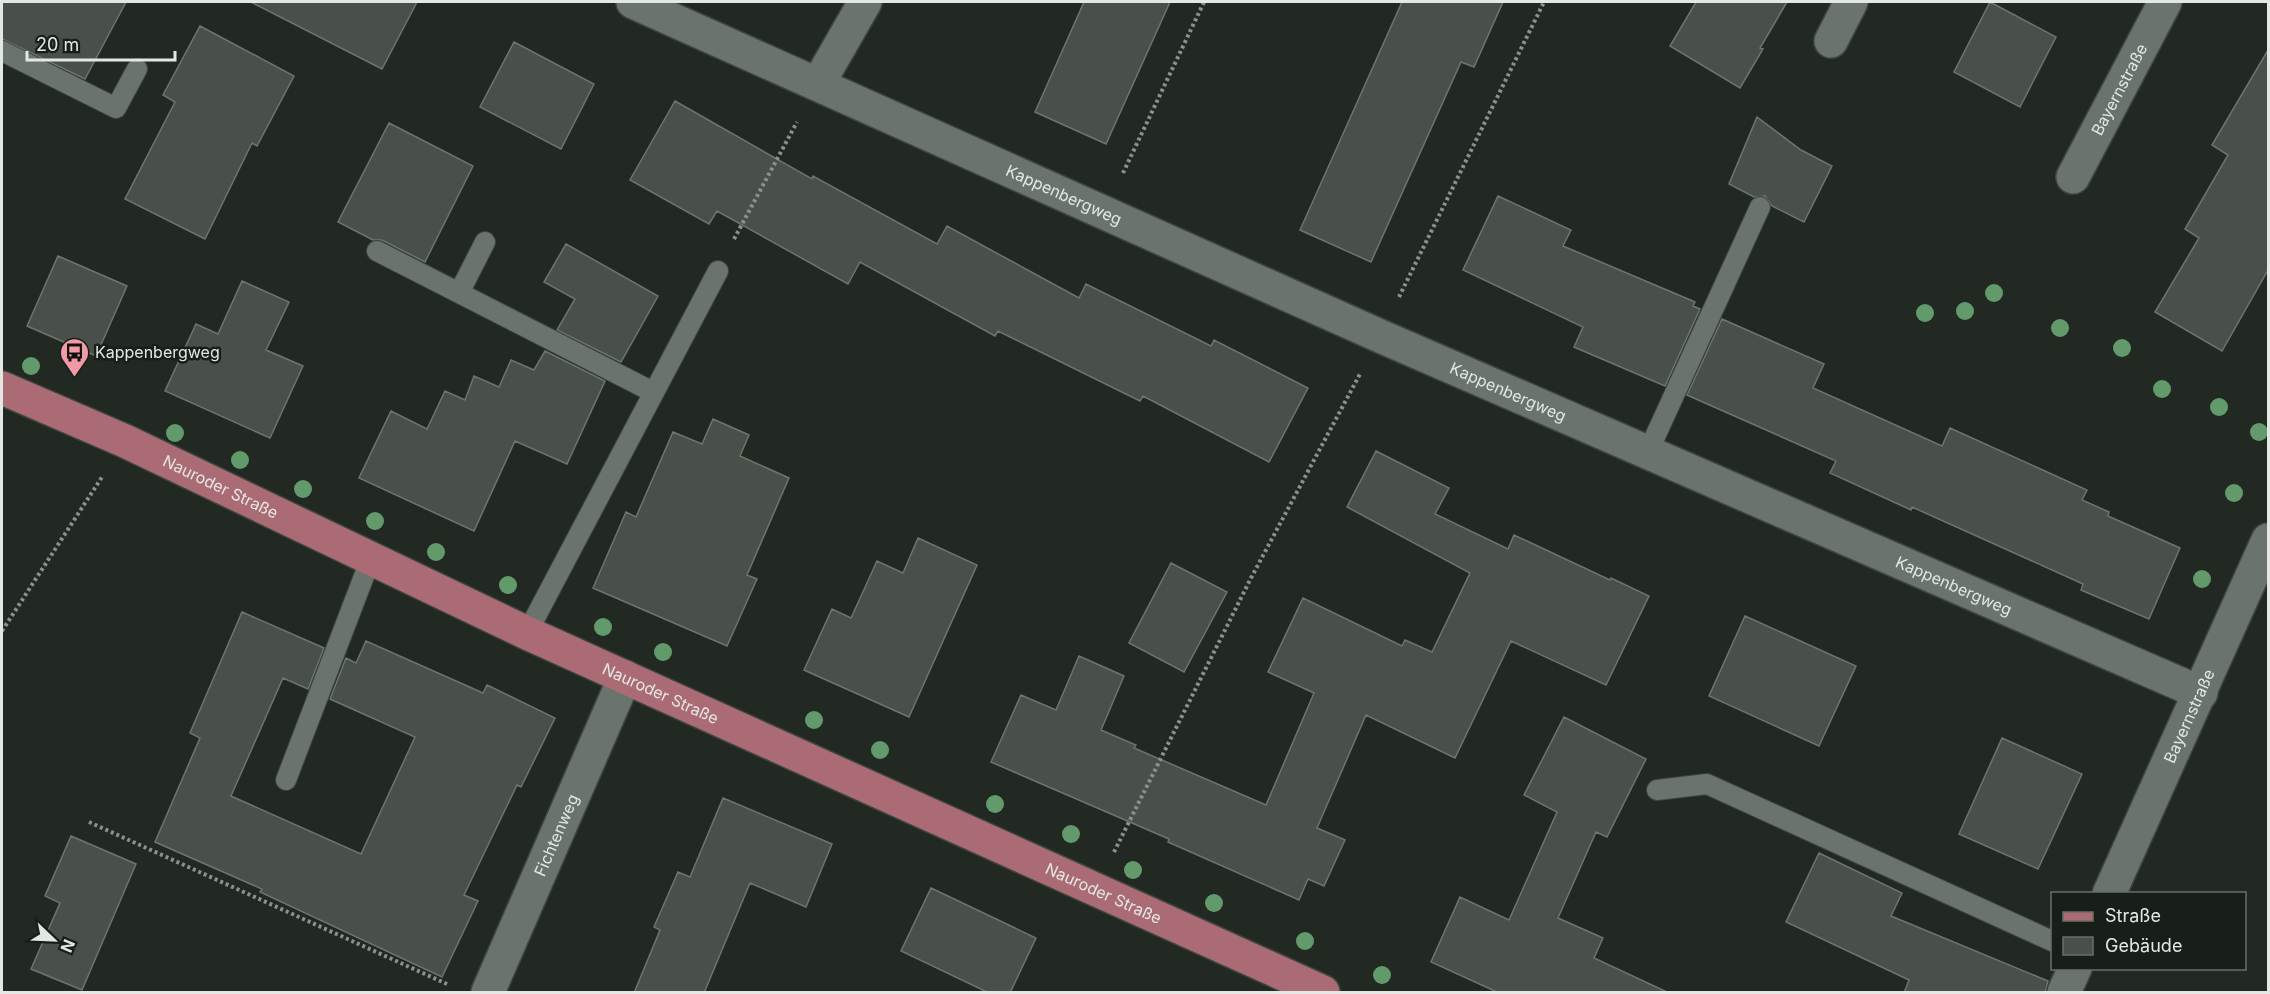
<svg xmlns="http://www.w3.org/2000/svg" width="2270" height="994" viewBox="0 0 2270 994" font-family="Inter,sans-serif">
<rect width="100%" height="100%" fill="#212922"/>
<path fill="#485049" stroke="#6d766e" stroke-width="1.5" d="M2,2H126L85,79L2,39Z
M251,2H417L382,69Z
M1084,2H1170L1106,144L1035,112Z
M1402,2H1503L1474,67L1461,62L1371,262L1300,230Z
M1696,2H1787L1760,48L1763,49L1740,88L1670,46Z
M1990,2L2056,37L2020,107L1954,72Z
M200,26L294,76L257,146L252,143L205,239L125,199L175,102L163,95Z
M514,42L594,84L561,149L480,107Z
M2268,50V270L2222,351L2155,312L2199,238L2185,229L2228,155L2212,145Z
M675,101L812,179L813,176L937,244L947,226L1079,298L1086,284L1211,346L1214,340L1308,388L1269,462L1143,396L1140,401L998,331L995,336L860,262L848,284L717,211L709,224L630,180Z
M1757,117L1801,150L1832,166L1804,222L1772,206L1765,196L1754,197L1729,184Z
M389,123L473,166L425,262L382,240H373L338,222Z
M1498,196L1571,230L1563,246L1695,302L1693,306L1700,309L1665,386L1574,347L1583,327L1463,270Z
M566,244L658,296L621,362L557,330L575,299L544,282Z
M58,256L127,286L96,356L27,326Z
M242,281L289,302L266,350L303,366L270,438L165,391L196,324L218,334Z
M1722,319L1824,364L1813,388L1942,446L1950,428L2087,490L2082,500L2109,512L2108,516L2180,548L2149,619L2081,590L2083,584L1912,507L1911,510L1830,473L1836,461L1687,395Z
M545,351L605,381L567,464L515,441L474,531L359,478L391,411L427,429L445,391L465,400L474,376L499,387L511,360L534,370Z
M713,419L749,435L740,456L789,478L747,575L757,579L727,646L593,588L626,512L636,517L673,432L702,444Z
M1376,451L1449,488L1435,514L1508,549L1514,535L1610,580L1611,578L1649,596L1606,685L1511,641L1455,758L1366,715L1317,828L1345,840L1324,886L1308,879L1299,900L1168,842L1169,839L991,762L1021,695L1056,710L1079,656L1124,676L1101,730L1136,745L1134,748L1266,805L1314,693L1268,672L1303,598L1402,646L1405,640L1432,652L1470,573L1347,507Z
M918,538L977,565L909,717L804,670L832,609L851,618L877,561L903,573Z
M1171,563L1227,592L1184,672L1129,643Z
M242,612L324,648L308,689L283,678L231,796L361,854L415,737L330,699L346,658L356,663L366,641L483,693L487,685L555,718L521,787L517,785L464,895L478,901L442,977L260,892L262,889L155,842L200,738L190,733Z
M1745,616L1856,666L1819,746L1709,696Z
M1564,717L1646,759L1607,837L1596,832L1558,918L1603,938L1594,958L1669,993H1499L1431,962L1460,897L1509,920L1557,812L1524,795Z
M2002,738L2082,774L2038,869L1959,834Z
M723,798L832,844L806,907L750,883L704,993H634L660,930L654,927L678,872L690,877Z
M71,836L136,864L82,990L31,969L60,903L45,896Z
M1819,853L1902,893L1891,916L2048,981L2045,993H1904L1909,980L1786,922Z
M931,888L1036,938L1010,993H989L901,951Z"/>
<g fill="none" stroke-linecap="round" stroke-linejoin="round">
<defs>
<path id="service" d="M2,51L116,108L137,69
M377,251L653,392
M459,293L485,242
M1648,452L1760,207
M527,633L718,271
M286,780L371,558
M1657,790L1707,784L2052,941"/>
<g id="minor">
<path id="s1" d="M633,2L1380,336L2201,693"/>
<path d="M1831,41L1851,2"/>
<path d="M818,84L865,2"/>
<path id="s2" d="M2073,177L2165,2"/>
<path id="s3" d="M2109,894L2268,540"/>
<path id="s4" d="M488,992L625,677"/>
<path d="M2064,992L2075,968"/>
</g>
<g id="primary">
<path id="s5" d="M2,388L125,441L527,633L1323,992"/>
</g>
</defs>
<use href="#service" stroke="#3f4540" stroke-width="22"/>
<use href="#minor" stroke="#3f4540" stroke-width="36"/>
<use href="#primary" stroke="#3f4540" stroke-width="36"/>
<path stroke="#8b918c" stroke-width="4" stroke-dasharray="3 3" stroke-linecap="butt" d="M1123,173L1204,2
M734,239L797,122
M1399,297L1544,2
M2,631L102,477
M89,822L447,984
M1114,852L1251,578L1360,374"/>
<use href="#service" stroke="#6a736c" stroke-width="20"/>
<use href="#minor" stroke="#6a736c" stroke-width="33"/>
<use href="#primary" stroke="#ab6b75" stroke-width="33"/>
</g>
<g fill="#629a6c">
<circle cx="1994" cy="293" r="9"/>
<circle cx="1965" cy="311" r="9"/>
<circle cx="1925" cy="313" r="9"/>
<circle cx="2060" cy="328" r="9"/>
<circle cx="2122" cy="348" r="9"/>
<circle cx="31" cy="366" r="9"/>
<circle cx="2162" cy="389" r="9"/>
<circle cx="2219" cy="407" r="9"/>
<circle cx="2259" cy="432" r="9"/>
<circle cx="175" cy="433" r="9"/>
<circle cx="240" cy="460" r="9"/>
<circle cx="303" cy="489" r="9"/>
<circle cx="2234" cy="493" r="9"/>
<circle cx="375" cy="521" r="9"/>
<circle cx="436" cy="552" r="9"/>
<circle cx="2202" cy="579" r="9"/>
<circle cx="508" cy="585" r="9"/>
<circle cx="603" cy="627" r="9"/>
<circle cx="663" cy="652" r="9"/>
<circle cx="814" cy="720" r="9"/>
<circle cx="880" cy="750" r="9"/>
<circle cx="995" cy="804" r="9"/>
<circle cx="1071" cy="834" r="9"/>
<circle cx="1133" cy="870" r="9"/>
<circle cx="1214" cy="903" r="9"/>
<circle cx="1305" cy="941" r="9"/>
<circle cx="1382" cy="975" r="9"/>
</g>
<defs>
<symbol id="bus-pin" viewBox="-11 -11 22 30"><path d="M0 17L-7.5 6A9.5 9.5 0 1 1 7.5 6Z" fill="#f39aa7" stroke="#181f19"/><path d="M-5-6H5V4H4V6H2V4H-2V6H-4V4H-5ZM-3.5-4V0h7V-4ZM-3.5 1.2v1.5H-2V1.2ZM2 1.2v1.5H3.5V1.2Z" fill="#111"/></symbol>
</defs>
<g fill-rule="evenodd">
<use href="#bus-pin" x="58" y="336" width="33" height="45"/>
</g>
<g text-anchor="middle" stroke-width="5" stroke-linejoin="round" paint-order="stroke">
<g font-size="16" fill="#e3e8e4" stroke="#181f19">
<text dy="6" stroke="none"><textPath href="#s2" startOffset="99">Bayernstraße</textPath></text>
<text dy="6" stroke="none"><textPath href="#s1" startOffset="472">Kappenbergweg</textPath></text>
<text dy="6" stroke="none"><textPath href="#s1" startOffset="958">Kappenbergweg</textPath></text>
<text dy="6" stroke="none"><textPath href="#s5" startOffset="240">Nauroder Straße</textPath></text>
<text dy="6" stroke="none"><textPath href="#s1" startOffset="1444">Kappenbergweg</textPath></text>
<text dy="6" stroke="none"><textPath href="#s5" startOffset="726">Nauroder Straße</textPath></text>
<text dy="6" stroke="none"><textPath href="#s3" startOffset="195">Bayernstraße</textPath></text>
<text dy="6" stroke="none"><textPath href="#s4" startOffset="171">Fichtenweg</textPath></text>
<text dy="6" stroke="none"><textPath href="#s5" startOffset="1212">Nauroder Straße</textPath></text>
</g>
<g font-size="16" fill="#e3e8e4" stroke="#181f19" text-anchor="start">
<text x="95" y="358">Kappenbergweg</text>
</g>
</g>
<rect width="2270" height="994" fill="none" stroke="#e3e8e4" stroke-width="6"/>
<rect x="2051" y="892" width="195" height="78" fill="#181f19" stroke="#696f6a" stroke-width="1.5"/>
<rect x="2063" y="912" width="30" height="9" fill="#ab6b75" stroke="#696f6a" stroke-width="1.5"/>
<text x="2105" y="922" font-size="18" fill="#e3e8e4">Straße</text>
<rect x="2063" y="937" width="30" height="18" fill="#485049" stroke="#696f6a" stroke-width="1.5"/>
<text x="2105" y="952" font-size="18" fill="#e3e8e4">Gebäude</text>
<g transform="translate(54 940) rotate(113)" stroke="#181f19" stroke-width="4.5" paint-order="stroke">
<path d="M0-4.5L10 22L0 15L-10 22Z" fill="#e3e8e4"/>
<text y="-9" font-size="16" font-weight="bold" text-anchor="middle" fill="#e3e8e4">N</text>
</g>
<path d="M27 51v9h148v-9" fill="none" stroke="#e3e8e4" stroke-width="3"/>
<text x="36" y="51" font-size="18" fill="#e3e8e4" stroke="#181f19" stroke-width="4.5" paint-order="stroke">20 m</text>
</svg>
